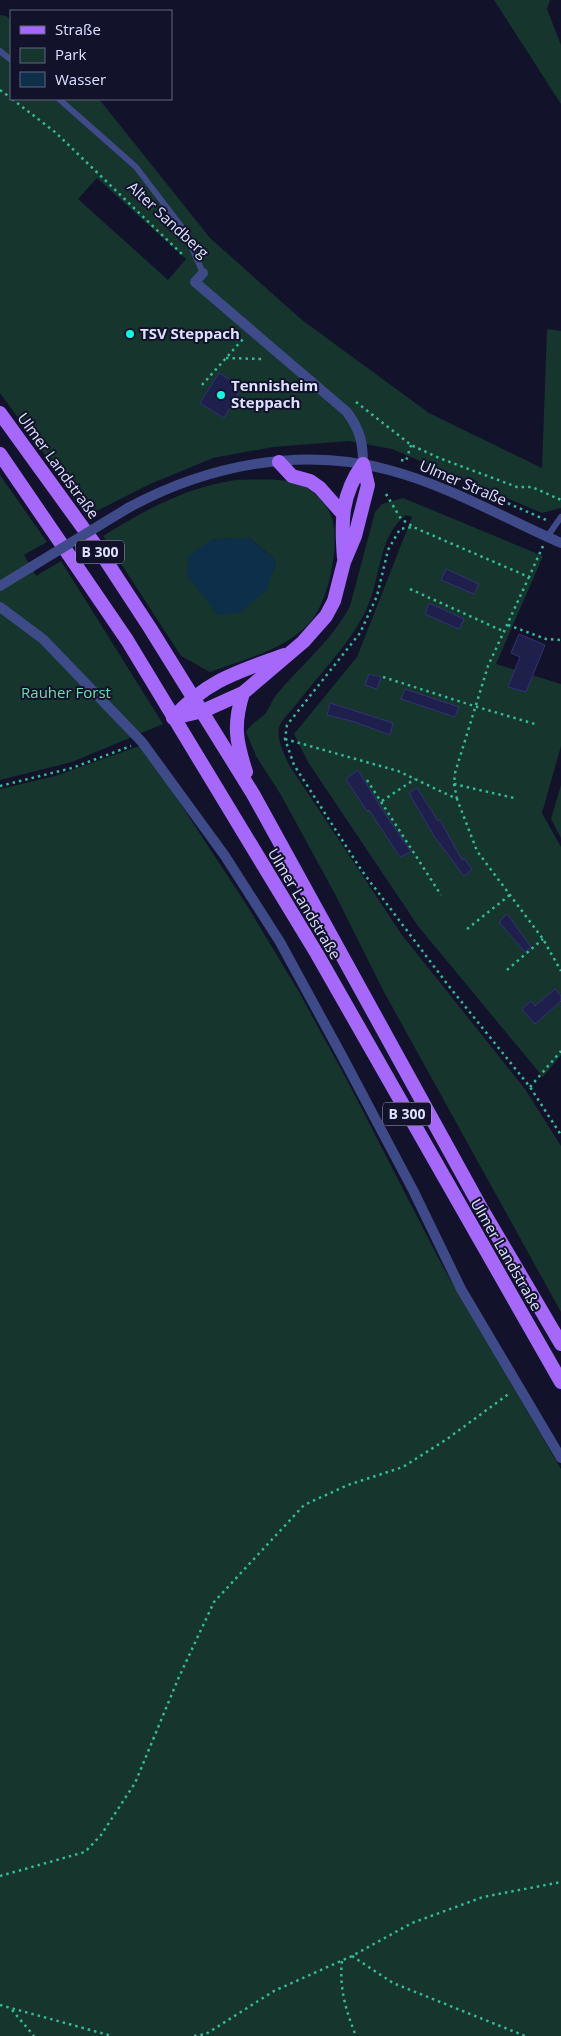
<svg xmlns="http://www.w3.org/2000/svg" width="561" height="2036" viewBox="0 0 561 2036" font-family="'Open Sans',sans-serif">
<rect width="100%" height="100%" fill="#12132b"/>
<path fill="#15352d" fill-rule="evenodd" d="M494,0H550L547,9L561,45V104Z
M0,15L6,16L11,20V99H99L210,238L302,320L429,413L542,468L547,329L561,331V508L542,513L392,449L349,441L273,447L213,458L150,484L89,515L0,393ZM97,178L186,259L168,280L78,199Z
M0,475L47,542L24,555L36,576L61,561L163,724L72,762L0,780Z
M236,480C253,480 289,477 304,486C314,492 325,502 330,513C342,538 329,601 311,621C286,650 245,659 210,672L181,656L103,536C145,510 186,487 236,480ZM232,538H250L274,559L276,565L211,540Z
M403,498L543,556L496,664L561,684V746L542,813L561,847V1055L543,1077L418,926L308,762L294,734L357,657L412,517L406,515C378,536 381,578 367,608C351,643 322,671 299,701C294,708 284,717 280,725C275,738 284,753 289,765L402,935L525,1089L561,1146V1312L384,992L336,896L281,795L256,756L246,732C253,721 258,721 265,714C270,708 272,699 277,694C302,664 332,640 350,606L375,512L382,504Z
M142,745L246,904L299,992L348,1082L443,1267L561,1469V2036H0V789L55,776Z
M561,785V838L551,819Z"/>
<path fill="#0d2f49" d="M232,538H250L274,559L276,564L266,590L241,612L218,615L187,575L188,557L211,540Z"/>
<path fill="#1f1f4c" stroke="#323277" d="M219,373L242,387L224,418L200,403Z
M446,569L479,584L474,594L441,580Z
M429,603L464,619L459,629L425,614Z
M519,634L545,645L526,692L508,687L520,657L511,653Z
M369,674L381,677L377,689L365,685Z
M405,689L459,707L455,717L401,699Z
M330,703L393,723L390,735L355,722L327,715Z
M358,770L380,806L411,852L400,857L369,810L367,811L346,779Z
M417,788L438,821L440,820L462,860L464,858L472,869L464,876L434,836L409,793Z
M507,914L531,947L525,952L499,922Z
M555,989L561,996V1001L535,1024L522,1009L531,1001L535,1006Z"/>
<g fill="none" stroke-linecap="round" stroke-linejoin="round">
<path stroke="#35ba97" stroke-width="2.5" stroke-dasharray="2.5 4" stroke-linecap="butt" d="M0,90L11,98
M12,99L55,132L184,256
M226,358L261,359L263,357
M202,385L243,339
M356,402L411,445L439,458L517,487H532L561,500
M401,460L406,461L411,445
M386,494L401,519L412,526
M496,498L546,520
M543,546L529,577L413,527L400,529L388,550L377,596L360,633L287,725L285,739L294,765L362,871L448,985L530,1087L561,1135
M410,589L505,632
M508,625L546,639L561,640
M383,677L474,706L535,724
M285,739L398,771L457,799L477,851L543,939L561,971
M367,780L441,895
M454,784L514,798
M0,786L72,768L131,746
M457,799L454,784L455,773L488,666L529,577
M382,801L415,779
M467,929L511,894
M507,970L543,939
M530,1087L561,1051
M0,1876L85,1852L101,1835L135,1783L179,1677L214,1602L304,1505L348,1485L403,1467L447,1439L510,1393
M352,1956L393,1983L525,2036
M342,1961C339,1988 346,2011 356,2036
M0,2005L112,2036
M12,2010L34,2036
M194,2036L206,2034L274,1991L352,1956L412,1923L483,1897L561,1882"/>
<path stroke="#3f4b89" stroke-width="6" d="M0,51L11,60
M59,99L136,167L184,230L203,273
M547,537L561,517"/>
<path stroke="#3f4b89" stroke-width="10" d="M203,273L195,282L347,412C360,430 363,442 363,464
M0,607L43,639L142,742L225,856L280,942L341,1054L413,1190L461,1289L561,1458"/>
<path stroke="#3f4b89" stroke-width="10" d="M128,508C207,465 302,446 389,470C449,486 504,518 561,543
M0,586L31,567"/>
<path stroke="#a568fa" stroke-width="14" d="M0,413L99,550L150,628L253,794L481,1208L561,1344
M0,454L127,640L317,954L561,1382
M279,462L292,476L310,481L320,488L342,513
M344,558C341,521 341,495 363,464
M243,693C233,725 236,741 246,772
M173,718L203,711L243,693L303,642L326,616L334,601L344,562L355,536L368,485L363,464
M173,718C207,680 238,672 284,655"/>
<path stroke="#3f4b89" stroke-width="10" d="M31,567L128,508"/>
</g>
<g fill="#10f8df" stroke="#12132b" stroke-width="2">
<circle cx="130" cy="334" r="5"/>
<circle cx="221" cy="395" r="5"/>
</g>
<g text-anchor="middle" stroke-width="4" stroke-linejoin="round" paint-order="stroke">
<g fill="#12132b" stroke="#a0a2bf" stroke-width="1">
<rect x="76" y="540.5" width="48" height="23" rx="4"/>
<rect x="383" y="1102.5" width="48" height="23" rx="4"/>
</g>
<g font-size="14" font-weight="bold" fill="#dde0fe">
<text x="100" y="557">B 300</text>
<text x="407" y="1119">B 300</text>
</g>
<g font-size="15" fill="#dde0fe" stroke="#12132b">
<text transform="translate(168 220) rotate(43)" y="5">Alter Sandberg</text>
<text transform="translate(58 466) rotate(54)" y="5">Ulmer Landstraße</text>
<text transform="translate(463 483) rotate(23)" y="5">Ulmer Straße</text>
<text transform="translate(304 904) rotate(59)" y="5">Ulmer Landstraße</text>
<text transform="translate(506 1255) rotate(60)" y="5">Ulmer Landstraße</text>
</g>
<g font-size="15" font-weight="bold" fill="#dde0fe" stroke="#12132b" text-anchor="start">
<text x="140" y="339">TSV Steppach</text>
<text x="231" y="391">Tennisheim<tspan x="231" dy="17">Steppach</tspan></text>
</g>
<g font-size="15" fill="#6adea9" stroke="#12132b">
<text x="66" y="698">Rauher Forst</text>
</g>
</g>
<rect x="10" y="10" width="162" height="90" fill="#12132b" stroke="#63657f"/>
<rect x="20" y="26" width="25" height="8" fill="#a568fa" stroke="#63657f"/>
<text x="55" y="35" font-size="15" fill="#dde0fe">Straße</text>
<rect x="20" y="48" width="25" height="15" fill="#15352d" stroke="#63657f"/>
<text x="55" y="60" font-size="15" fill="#dde0fe">Park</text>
<rect x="20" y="72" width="25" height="15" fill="#0d2f49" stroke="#63657f"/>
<text x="55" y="85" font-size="15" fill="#dde0fe">Wasser</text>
</svg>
